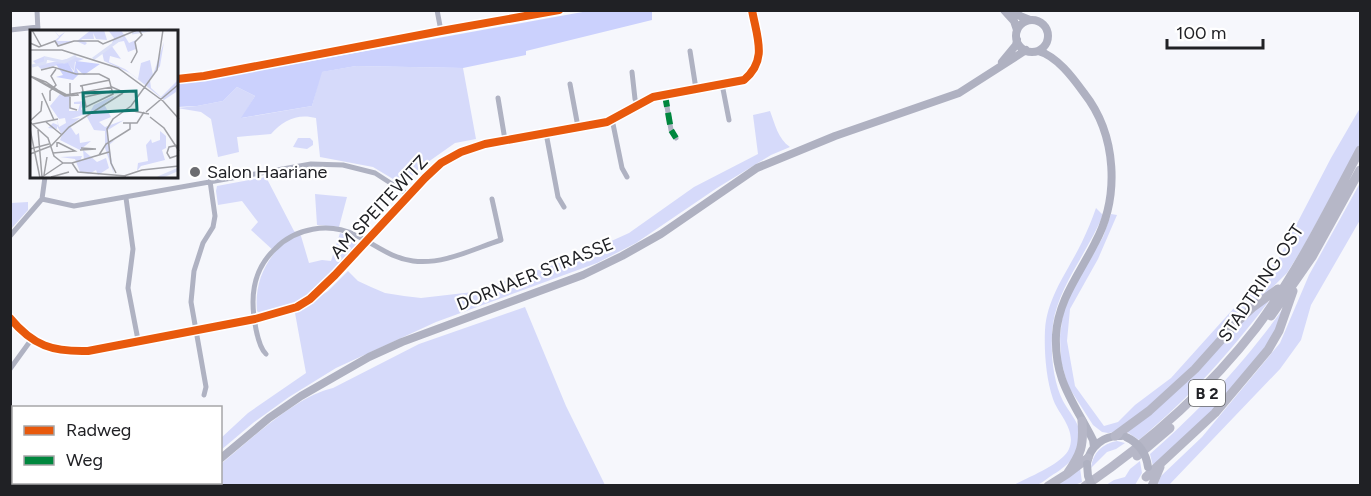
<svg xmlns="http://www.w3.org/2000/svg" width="1371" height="496" viewBox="0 0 1371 496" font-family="Figtree,sans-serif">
<rect width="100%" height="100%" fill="#f6f7fc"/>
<path fill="#d6dafa" d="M356,66L463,68L476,139L455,143L421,167L403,185L373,167L320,157L316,118C298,113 283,120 271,134L237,137L239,152L218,157L211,119L201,112L177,108L197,106L223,101L237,87L255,96L242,118L312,106L321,72Z
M1360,108V144L1302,249L1287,273L1172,386L1142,413L1115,432L1108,433L1102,432L1093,425L1068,386L1061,361L1060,336L1063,313L1072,290L1103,237L1111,214L1117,215L1098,259L1070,309L1067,341L1075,386L1104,426L1118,422L1135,405L1171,378L1279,258L1331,158Z
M770,111C775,124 778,139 790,147L771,155L717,188L636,243L597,263L436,322L336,368L289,397L253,423L221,450V438L248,413L306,373L295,313L328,291L348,271L358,281L371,287L385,293L404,296L421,298L473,292L574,258L629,233L694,187L758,154L753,115Z
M298,138H310L313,141V145L307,149L293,147Z
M266,177L294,231L301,236L309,263L322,260L331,261L340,233L354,238L357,242L356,247C325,282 309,304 261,315L257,311C255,288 261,270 275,252L251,230L258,222L242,201L218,205L216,191L217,186Z
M1360,183V220L1311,305L1301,340L1280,369L1169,485L1157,486L1161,476L1202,437L1280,343L1309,275Z
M315,194L347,197L339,227L317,225Z
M28,202V210L11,229V203Z
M1096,208L1103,215C1089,250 1058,287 1053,324C1050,348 1052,379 1063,401C1069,412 1078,421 1080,433C1083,454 1066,467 1051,476C1046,479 1040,485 1035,485C1028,487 1019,485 1012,486C1026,478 1063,464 1069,449C1077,430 1058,414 1053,399C1046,378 1044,352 1045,330C1047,297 1068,271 1082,242C1087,231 1092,220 1096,208Z
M1269,301C1228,355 1191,396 1139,440L1127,432L1243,321L1258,307Z
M1285,306C1281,316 1278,327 1272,336C1242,386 1196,427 1153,466L1150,454C1203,407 1244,363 1285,306Z
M525,307L566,406L605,485H196L199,483L220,482L221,464C250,440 296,396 333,388L419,344Z
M1117,441L1125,443L1116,449L1107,452L1091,468C1093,452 1102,444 1117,441Z
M1140,461L1142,473L1135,485H1106L1114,480L1125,477L1130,469Z
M1080,468L1082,482L1075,485L1054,486Z"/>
<path fill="#cbd1fd" d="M588,11H652V20L526,51V55L463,68L356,66L322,72L312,106L241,118L255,96L237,87L223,101L197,106L177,107V82L205,80Z"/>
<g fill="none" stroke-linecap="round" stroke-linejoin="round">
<path stroke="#afb2c2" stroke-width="5" d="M37,10L38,32
M437,10L441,31
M10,30L38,27
M690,51L696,89
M632,72L635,99L638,105
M177,79L204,76L441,31L559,10
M570,84L578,127
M722,84L729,120
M665,95L671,130L676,138
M498,98L505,140
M612,119L622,168L627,177
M546,133L558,197L564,207
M126,198L133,249L128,288L138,340
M42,199L74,206L311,164L343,165L375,173L409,195
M10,236L42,199L45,177
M10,318C33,346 53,352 88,351L255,319L297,307L310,299L335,275L425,178L441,163L461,152L485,144L607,122L653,97L744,80C768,60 757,38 752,10
M266,354C257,346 253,315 253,302C253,282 260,263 275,249C295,228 329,222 355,235C375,244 390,258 413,261C443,265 473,249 501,240L492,199
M10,369L31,340
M204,395L206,387L191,302L194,271L203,243L213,227L215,216L210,181
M174,486L177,482"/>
<path stroke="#afb1c1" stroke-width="8" d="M1004,10L1014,21L1017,30
M1014,10L1020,16L1030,20
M1016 36a16 16 0 1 1 32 0a16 16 0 1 1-32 0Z
M1038,51C1057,56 1073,78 1084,93C1117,135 1120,197 1095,243C1080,273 1058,300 1056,335C1054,381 1074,402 1093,440L1094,447
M1002,62L1016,45L1017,40
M220,459L269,418L301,396L369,357L402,342L583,275L622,256L661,234L757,168L835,136L959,93L1026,50
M1087,463C1090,446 1104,435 1121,436
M190,486L193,482"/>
<path stroke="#b6b7c7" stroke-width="9" d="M1271,316L1312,257L1360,170
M1115,436L1149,411L1195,369L1238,321L1253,307L1278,289
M1137,456L1170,428
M1067,474C1081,454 1084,446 1082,421
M1146,477L1215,413L1268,350L1279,331L1293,291
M1048,486L1067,474L1088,458
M1085,486C1149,442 1208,390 1256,328C1297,273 1328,210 1360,150
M1152,486L1160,467"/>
<path stroke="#afb1c1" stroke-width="8" d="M1126,437C1139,443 1146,452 1148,467
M1087,464L1088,476L1092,486"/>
<path stroke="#00873e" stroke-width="6" stroke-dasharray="12 6" stroke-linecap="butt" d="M665,95L671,130L676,138"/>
<defs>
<path id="cycleway" d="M177,79L204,76L441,31L559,10
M10,318C33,346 53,352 88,351L255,319L297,307L310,299L335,275L425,178L441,163L461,152L485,144L607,122L653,97L744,80C768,60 757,38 752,10"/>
</defs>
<use href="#cycleway" stroke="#fff" stroke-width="11"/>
<use href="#cycleway" stroke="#e8590c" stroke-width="8"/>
</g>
<circle fill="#6b6c70" stroke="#fff" stroke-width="2" cx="195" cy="172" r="6"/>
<g text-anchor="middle" stroke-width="4.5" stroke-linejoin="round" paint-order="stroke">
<rect fill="#fff" stroke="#636466" stroke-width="1.5" x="1189" y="380" width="36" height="26" rx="4.5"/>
<g font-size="16" font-weight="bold" fill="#202125">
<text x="1207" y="399">B 2</text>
</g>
<g font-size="18" fill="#202125" stroke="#fff" text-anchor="start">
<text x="207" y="178">Salon Haariane</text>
</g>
<g font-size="18" fill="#202125" stroke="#fff">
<text transform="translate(379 207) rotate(-47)" y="6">AM SPEITEWITZ</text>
<text transform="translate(535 274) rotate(-22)" y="6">DORNAER STRASSE</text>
<text transform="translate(1261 283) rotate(-56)" y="6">STADTRING OST</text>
</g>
</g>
<g transform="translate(30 30)">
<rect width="148" height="148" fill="#f6f7fc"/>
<path d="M24,0L29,6L35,2L27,11H47L61,0H74L77,10L66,9L63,3L64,9H51L57,13L55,15L46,11L27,15L24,11L29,7ZM78,0H91L99,13L106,10V19L98,22L94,11L82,13L84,8ZM134,12L130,36L120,50L121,58L131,67L148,50L146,62L134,70L100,43L74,31L72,22L81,15L91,29L80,26L79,32L95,39L108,49L111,33L120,30L123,45ZM15,26L14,34L46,27L54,29L45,32L44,41L37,33L11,39L3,31ZM30,64L40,66L39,81H48L50,74H44V72L55,71L51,79L55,84L41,89L50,88L40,96L46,105L49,103L50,113L61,111L50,120L30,110L32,105L27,96V99L18,98L23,93L28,95L27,89L29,97L36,93L35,88L29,89L20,76ZM83,66L84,67L74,74L81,87L69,92L75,97L94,90L78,100V113L85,110L79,115L84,144L75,118V101L64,100L57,87L64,75ZM130,101L136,106V118L132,120L135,130L111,136L107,141L108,133L118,131L116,115L121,109L122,113L130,110ZM53,120L67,132L76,128L79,138L68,145L66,140L59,144L50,142L45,129L30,127L52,126L50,131L54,130Z" fill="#d6dafa"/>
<path d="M46,31L70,34L54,45L46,38L49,44L43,50L26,47L33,45L26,34L38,33L44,43Z" fill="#cbd1fd"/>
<path fill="none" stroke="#dbe0f7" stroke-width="3" d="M102,3L120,0M63,29L93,7M2,36L15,33L16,28L34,32L46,26M128,148L149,139"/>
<path fill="none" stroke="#a0a1a6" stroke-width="1.5" d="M2,0L11,16M0,13L9,17L25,11L28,16L44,11H68L73,14L107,0M0,20H32L88,38L133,71L149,89M101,33L107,22L105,12L112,5L109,0M11,40L23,37L46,44H69L79,49L83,64L56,77L52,56M0,46L37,65L82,57L93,62M0,46L16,52L35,65L47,63L48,65L35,66ZM40,53V78L47,80M50,56L80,50M12,63L24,90M55,67L82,61M20,71V61L26,55L21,46L26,39M98,80L119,84M116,82L149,54M120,87L134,98L149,121M0,91L11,81L12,71M0,92L18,108L24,126L33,133H42L48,142L96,146M16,92L32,105M93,93H107L114,82M3,94L28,89M0,99L10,148M8,100L12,147M149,115L139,117L137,123L140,128L149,125M21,116L39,97L93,63M0,119L19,114M50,120L66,119L51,118M23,123L45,121L27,112V117M0,124L21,116M69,125L76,114L100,99V93M42,133L79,122M86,143L81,133L77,99L83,89L101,76L127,40L133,0M14,145L17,127M94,146L112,140L149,136M12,147L33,133M21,147L39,142"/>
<path fill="#0f766e" fill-opacity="0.15" stroke="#0f766e" stroke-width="3" d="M106,61L107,80L54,83L53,63Z"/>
<rect width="148" height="148" fill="none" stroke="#202125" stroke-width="3"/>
</g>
<rect width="1371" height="496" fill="none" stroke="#202125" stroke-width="24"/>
<rect x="12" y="406" width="210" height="78" fill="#ffffff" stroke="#a6a6a8" stroke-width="1.5"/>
<rect x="24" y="426" width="30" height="9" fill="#e8590c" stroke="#a6a6a8" stroke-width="1.5"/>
<text x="66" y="436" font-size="18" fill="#202125">Radweg</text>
<rect x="24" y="456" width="30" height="9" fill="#00873e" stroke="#a6a6a8" stroke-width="1.5"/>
<text x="66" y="466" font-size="18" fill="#202125">Weg</text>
<path d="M1167 39v9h96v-9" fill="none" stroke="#202125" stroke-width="3"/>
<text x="1176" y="39" font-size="18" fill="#202125" stroke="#ffffff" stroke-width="4.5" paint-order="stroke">100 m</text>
</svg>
